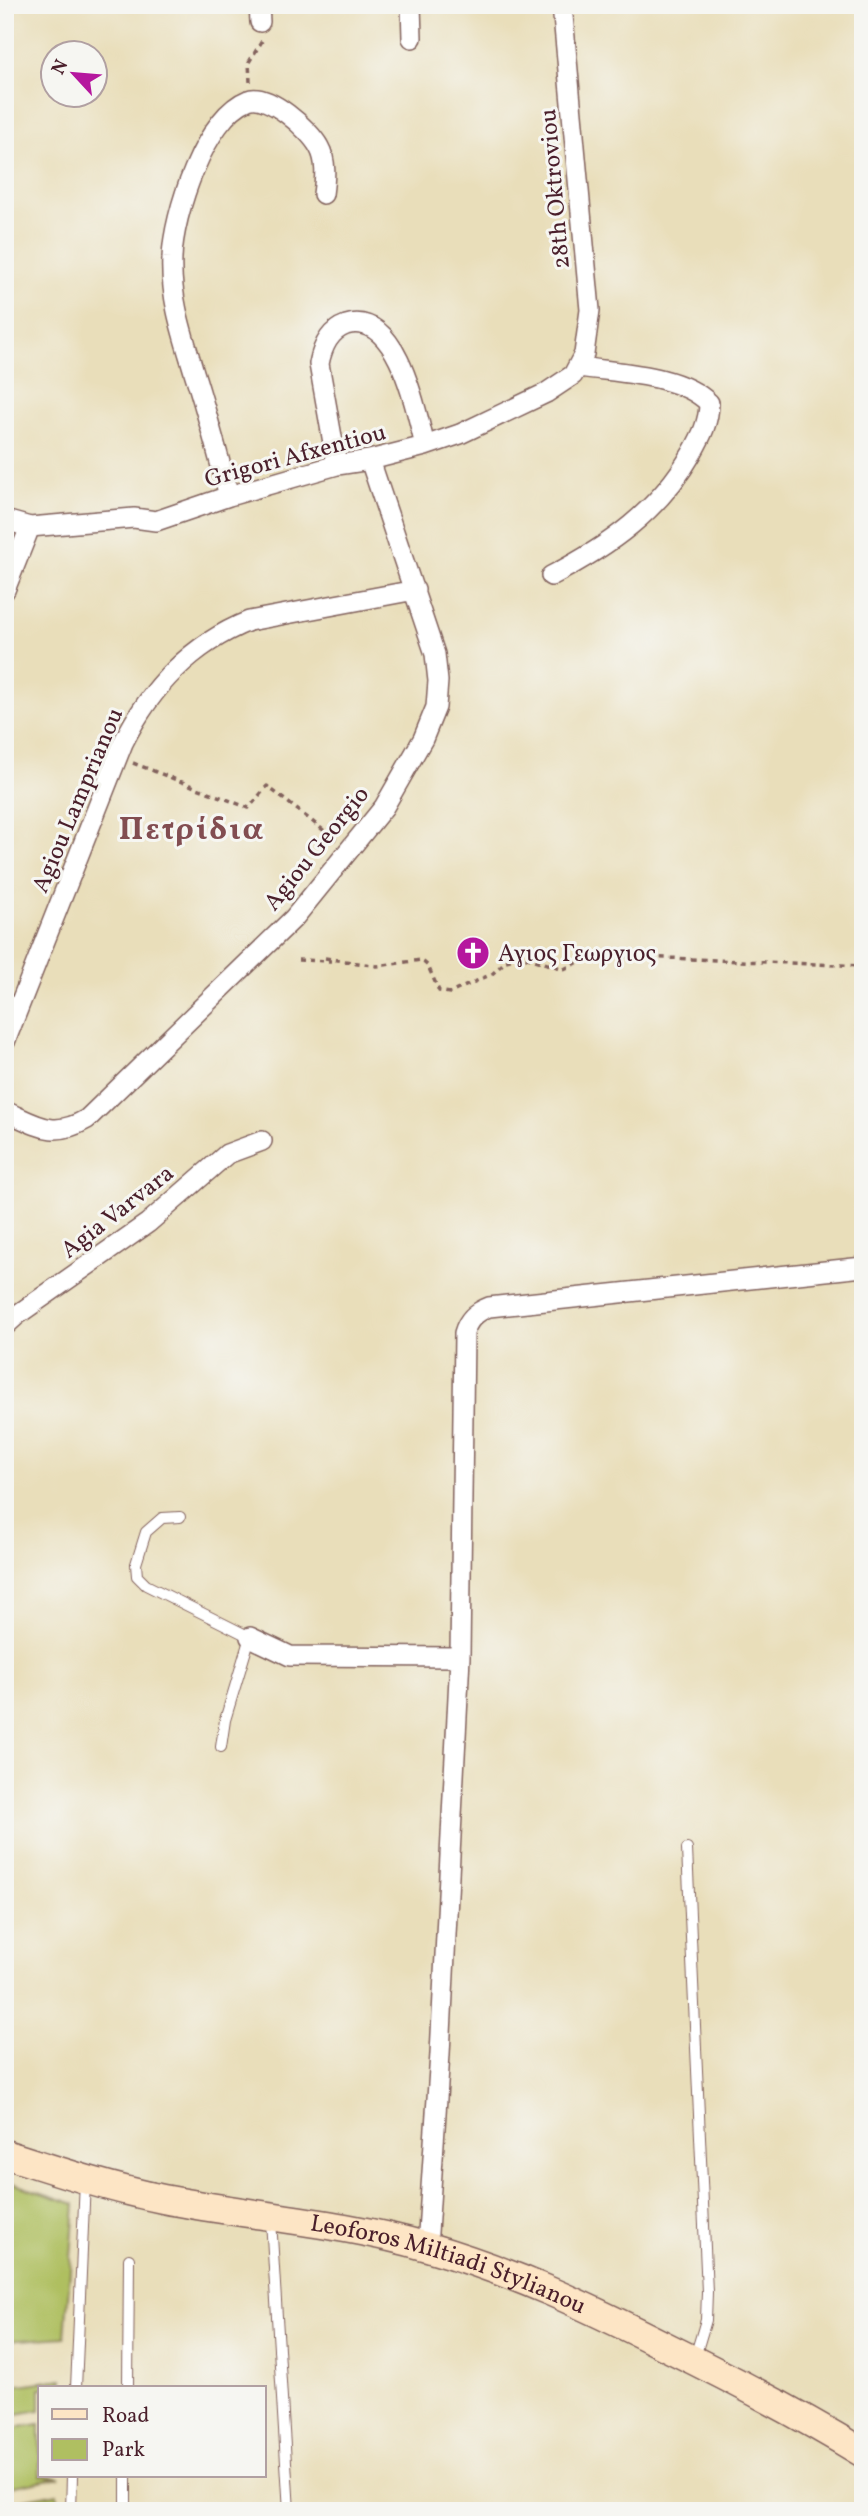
<svg xmlns="http://www.w3.org/2000/svg" width="868" height="2516" viewBox="0 0 868 2516" font-family="Vollkorn,serif">
<rect width="100%" height="100%" fill="#f6f6f2"/>
<filter id="ink" filterUnits="userSpaceOnUse"><feTurbulence type="fractalNoise" baseFrequency=".0143" numOctaves="2"/><feDisplacementMap in="SourceGraphic" scale="14" xChannelSelector="R" yChannelSelector="G"/><feConvolveMatrix kernelMatrix="1 2 1 2 8 2 1 2 1" color-interpolation-filters="sRGB"/></filter>
<filter id="wash" filterUnits="userSpaceOnUse"><feTurbulence type="fractalNoise" baseFrequency=".00686" numOctaves="4" result="noise"/><feDisplacementMap in="SourceGraphic" scale="28" xChannelSelector="R" yChannelSelector="G"/><feGaussianBlur stdDeviation="1.57" result="paint"/><feColorMatrix in="noise" values="0 0 0 0 0 0 0 0 0 0 0 0 0 0 0 0 0 1.4 0 .05"/><feComposite in="paint" operator="in"/></filter>
<g filter="url(#wash)">
<rect width="100%" height="100%" fill="#e9deba"/>
<path fill="#afbf61" stroke="#7c6f46" stroke-width="2" d="M5,2181L75,2204L65,2337L5,2341Z
M63,2379L62,2388H40V2410L5,2416V2387Z
M40,2424V2476L60,2477L5,2488V2429Z
M58,2493V2511H5V2503Z"/>
</g>
<g filter="url(#ink)">
<g fill="none" stroke-linecap="round" stroke-linejoin="round">
<defs>
<path id="service" d="M180,1517L162,1518L146,1532L136,1564L137,1576L146,1585L250,1637L225,1720L221,1747
M687,1849L707,2292L706,2320L695,2357
M271,2220L289,2511
M76,2388L85,2181
M128,2388L129,2259
M71,2511L72,2476
M126,2511V2476"/>
<path id="minor" d="M259,5L260,22
M411,5L412,38
M337,465L319,364C322,348 329,331 346,325C398,309 417,414 425,446
M229,496C218,455 207,413 194,372C183,335 170,298 172,258C173,215 205,117 248,100C268,92 310,130 319,147C327,161 325,179 323,194
M5,520L30,527L134,518L156,521L229,496L337,465L370,460L425,446L460,434L546,393L573,375L584,354L590,310L562,5
M551,576C609,546 659,511 692,453C701,437 709,422 709,403C680,374 619,373 580,367
M5,590L30,527
M5,1042L123,743C150,688 192,644 249,621L415,590
M5,1111C37,1125 53,1139 87,1119L294,918L384,807L423,739L436,707L438,681L435,654L370,460
M5,1326L17,1315L148,1223L227,1154L262,1141
M250,1637L290,1656L460,1657
M427,2247L440,2054L460,1657L464,1333C468,1319 476,1312 489,1307L863,1267"/>
<g id="secondary">
<path id="s1" d="M5,2154C58,2171 109,2188 163,2199C251,2216 342,2222 428,2247C514,2272 588,2307 667,2347C734,2380 799,2414 863,2453"/>
</g>
</defs>
<use href="#service" stroke="#82625d" stroke-width="12"/>
<use href="#minor" stroke="#82625d" stroke-width="22"/>
<use href="#secondary" stroke="#82625d" stroke-width="31"/>
<path stroke="#82625d" stroke-width="3.5" stroke-dasharray="5 5" stroke-linecap="butt" d="M250,82L249,62L262,41
M133,763L249,808L267,786L336,840
M325,958L377,966L421,960L428,966L439,991L450,993L492,974L506,961L524,957L564,969L594,955L863,966
M298,960L331,961"/>
<use href="#service" stroke="#fff" stroke-width="10"/>
<use href="#minor" stroke="#fff" stroke-width="19"/>
<use href="#secondary" stroke="#fde5c5" stroke-width="28"/>
</g>
</g>
<defs>
<symbol id="church-disc" viewBox="-11 -11 22 22"><circle r="9.5" fill="#b5179e" stroke="#f6f6f2"/><path d="M-1.2-6h2.4v3.5h3.3v2.4h-3.3V6h-2.4V-.1h-3.3v-2.4h3.3Z" fill="#fff"/></symbol>
</defs>
<g fill-rule="evenodd">
<use href="#church-disc" x="454" y="934" width="38" height="38"/>
</g>
<g text-anchor="middle" stroke-width="6" stroke-linejoin="round" paint-order="stroke">
<g font-size="24" fill="#4a1f2b" stroke="#f6f6f2">
<text transform="translate(554 189) rotate(-95)" y="8">28th Oktroviou</text>
<text transform="translate(295 455) rotate(-15)" y="8">Grigori Afxentiou</text>
<text transform="translate(77 800) rotate(-67)" y="8">Agiou Lamprianou</text>
<text transform="translate(316 848) rotate(-51)" y="8">Agiou Georgio</text>
<text transform="translate(117 1211) rotate(-38)" y="8">Agia Varvara</text>
<text dy="8" stroke="none"><textPath href="#s1" startOffset="458">Leoforos Miltiadi Stylianou</textPath></text>
</g>
<g font-size="24" fill="#4a1f2b" stroke="#f6f6f2" text-anchor="start">
<text x="498" y="961">Αγιος Γεωργιος</text>
</g>
<g font-size="32" font-weight="bold" letter-spacing="2" fill="#824d51" stroke="#f6f6f2">
<text x="192" y="839">Πετρίδια</text>
</g>
</g>
<rect width="868" height="2516" fill="none" stroke="#f6f6f2" stroke-width="28"/>
<rect x="38" y="2386" width="228" height="91" fill="#f6f6f2" stroke="#b1a0a2" stroke-width="2"/>
<rect x="52" y="2409" width="35" height="10" fill="#fde5c5" stroke="#b1a0a2" stroke-width="2"/>
<text x="102" y="2422" font-size="21" fill="#4a1f2b">Road</text>
<rect x="52" y="2439" width="35" height="21" fill="#afbf61" stroke="#b1a0a2" stroke-width="2"/>
<text x="102" y="2456" font-size="21" fill="#4a1f2b">Park</text>
<g transform="translate(74 74) rotate(296)"><circle r="33" fill="#f6f6f2" stroke="#b1a0a2" stroke-width="2"/>
<path d="M0-5L12 26L0 18L-12 26Z" fill="#b5179e"/>
<text y="-10" font-size="19" font-weight="bold" text-anchor="middle" fill="#4a1f2b">N</text>
</g>
</svg>
